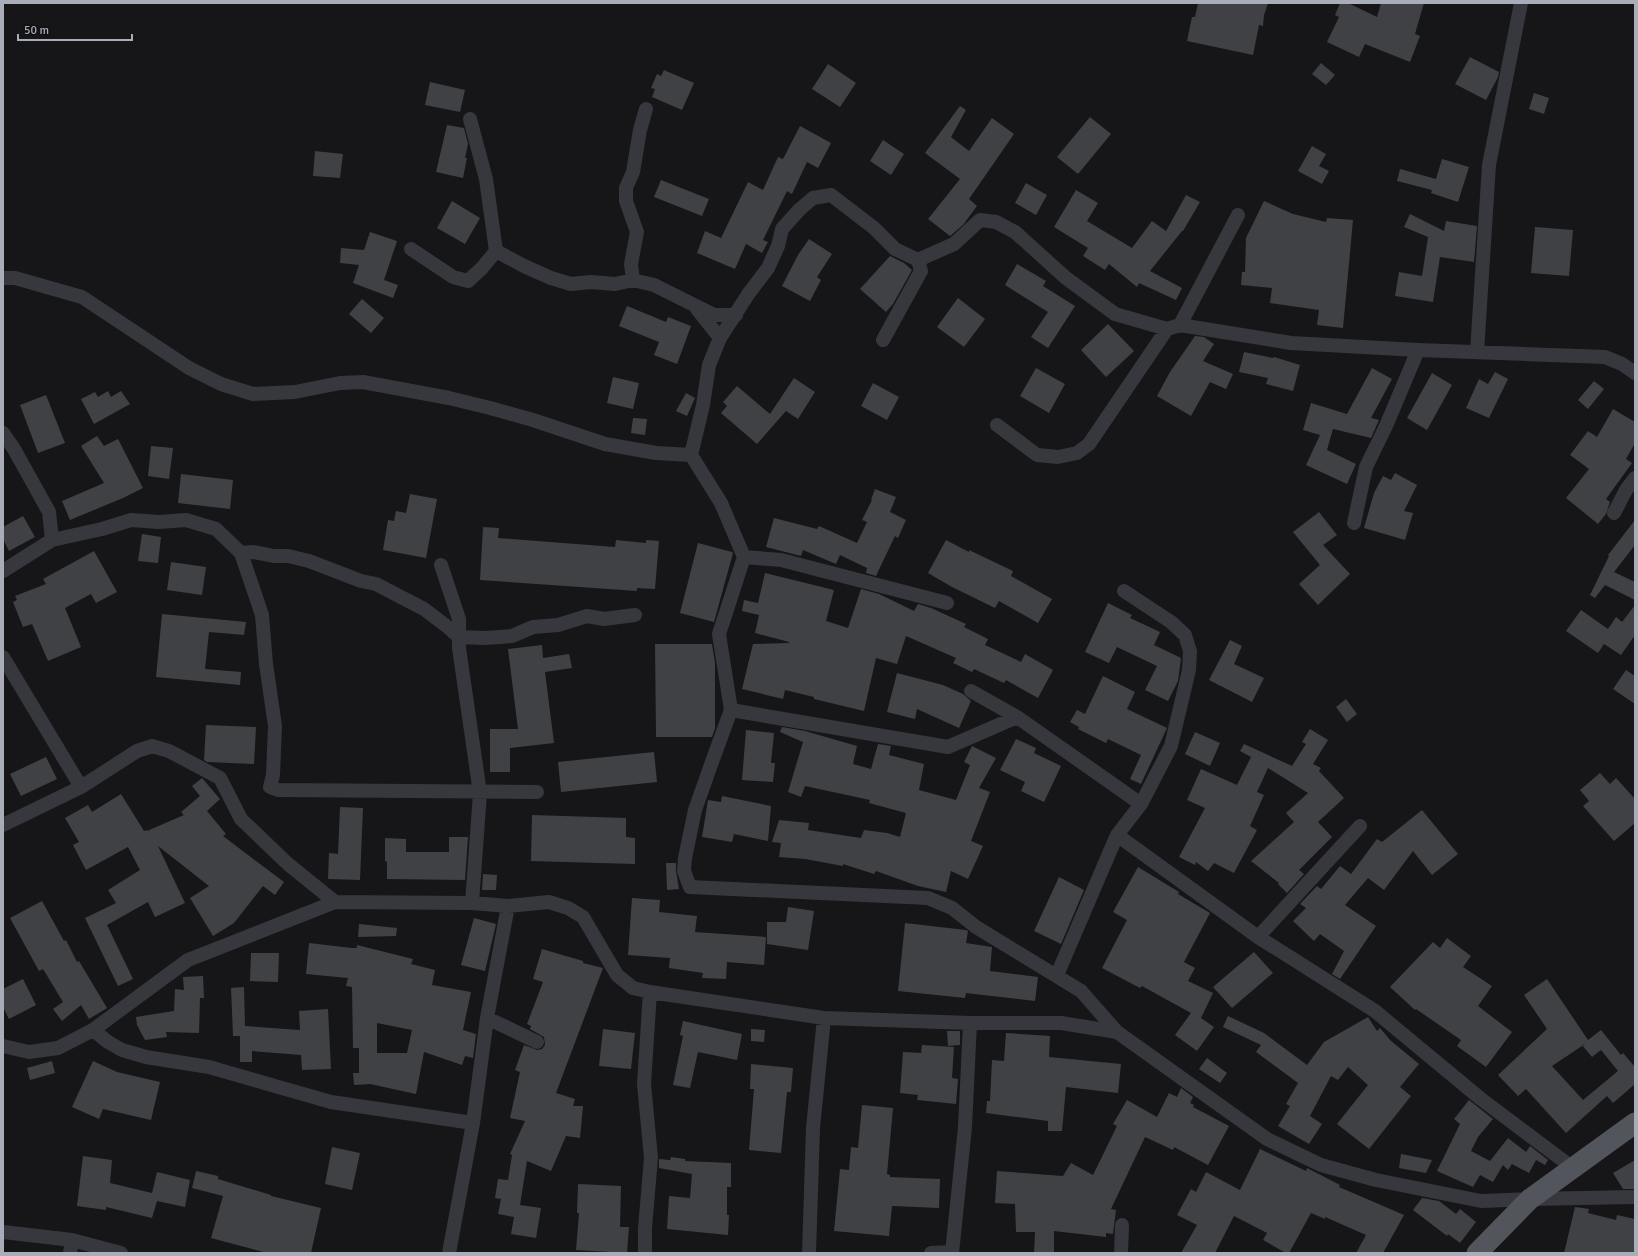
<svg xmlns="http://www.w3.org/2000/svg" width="1638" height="1256" viewBox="0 0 1638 1256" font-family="Signika,sans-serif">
<rect width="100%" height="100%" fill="#161618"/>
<path fill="#404145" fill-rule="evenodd" d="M1198,3H1268L1264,15L1263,26L1259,25L1253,55L1187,41L1192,17H1195Z
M1340,3H1348L1377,17L1381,3H1424L1415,34L1420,36L1410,62L1365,44L1359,57L1327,42L1339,17L1335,15Z
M1470,57L1499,72L1498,77L1486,100L1455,84Z
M1321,63L1335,75L1326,85L1312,74Z
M828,64L856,83L840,107L812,89Z
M664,70L694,83L682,110L652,97L655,89L651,88L657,74L661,76Z
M430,82L465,90L460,112L425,105Z
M1534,93L1549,98L1544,114L1529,109Z
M960,106L966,110L951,137L969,151L992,118L1014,134L969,199L977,206L963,225L950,236L928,219L960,179L925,153Z
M1090,117L1111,134L1078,174L1057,157Z
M447,125L464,128L468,144L465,158H467L463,178L436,172Z
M800,126L831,143L818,168L807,162L792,194L787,191L763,240L768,242L762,253L746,244L735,269L697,253L705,231L721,238L748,182L763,190L778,157L783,159Z
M883,140L904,154L891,175L870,161Z
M1312,146L1326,154L1319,166L1329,171L1322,184L1298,171Z
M315,151L343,154L340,178L313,176Z
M1442,159L1469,167L1458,202L1431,193L1432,190L1397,181L1400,169L1436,179Z
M661,180L709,199L702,216L654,197Z
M1026,183L1047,195L1036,215L1015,203Z
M1076,190L1098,203L1087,221L1132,248L1152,221L1166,231L1186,195L1200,202L1183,231H1182L1150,271L1182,288L1176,300L1139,283L1137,287L1109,264L1105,270L1083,256L1088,248L1054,227Z
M452,201L480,218L465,244L437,228Z
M1264,201L1293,214L1326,222L1327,218L1353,220L1343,328L1317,325L1319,310L1270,303L1272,288L1241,285L1242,272H1245L1246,238Z
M1410,214L1444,231L1446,221L1477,226L1474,262L1440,257L1433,302L1395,296L1399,272L1422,276L1428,237L1404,227Z
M1535,227L1573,230L1569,276L1531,273Z
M370,232L397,241L384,280L398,285L393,298L353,283L359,265L340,263L341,248L364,250Z
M809,239L832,254L817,277L821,280L810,301L782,286L798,255Z
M890,256L904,263L912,270L893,304L886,312L860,289Z
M1017,264L1046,281L1043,286L1075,306L1048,348L1031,337L1048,312L1005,285Z
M958,298L985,319L964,347L937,327Z
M362,299L384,318L371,333L349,314Z
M627,306L666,322L668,317L691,326L677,364L654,355L659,342L619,326Z
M1108,324L1134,351L1106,377L1081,350Z
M1195,336L1204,337L1214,344L1203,361L1233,374L1226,389L1210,382L1191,416L1157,396L1170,372Z
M1244,352L1273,358L1274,357L1300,365L1293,391L1266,384L1268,378L1239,372Z
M1036,368L1065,384L1049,413L1020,396Z
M1372,368L1392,379L1371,418L1379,420L1371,438L1333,429L1327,450L1356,464L1347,484L1306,465L1320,435L1303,430L1311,403L1347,414Z
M1495,372L1508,379L1489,418L1466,408L1479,379L1488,384Z
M1432,373L1452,385L1427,430L1407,418Z
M613,377L639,383L633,409L607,403Z
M794,378L815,392L798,419L786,411L757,444L721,413L727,406L723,402L737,386L770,414Z
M1594,381L1604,389L1588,409L1578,400Z
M873,383L899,397L887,420L861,406Z
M108,391L111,397L121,391L130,404L94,424L81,399L95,392L98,397Z
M686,393L695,398L687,416L676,411Z
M46,395L65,443L38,453L20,405Z
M1613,409L1635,422V443L1626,459L1632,463L1606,499L1610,502L1606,514L1598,524L1566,498L1589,469L1570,455L1588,431L1597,437Z
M633,418L647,419L645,435L631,433Z
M97,436L104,446L118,439L143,488L123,498L70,520L62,501L104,483L81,446Z
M151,446L173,448L169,479L148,476Z
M1395,473L1417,485L1404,511L1413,513L1405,540L1364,528L1374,493L1383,476L1391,480Z
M181,474L233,480L230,509L178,503Z
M875,489L896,497L890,512L906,520L898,538L895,536L876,576L866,573L867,568L840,555L836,564L803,550L801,556L766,547L774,518L817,529L819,526L857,543L867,522L862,520L872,500H871Z
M410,494L437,499L426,558L383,550L388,520L394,521L396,511L406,513Z
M1319,512L1337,535L1323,545L1350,574L1318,605L1299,584L1320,565L1293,532Z
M23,516L35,537L9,551L3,539V527Z
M1635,520V545L1614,572L1635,582V600L1605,585L1595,598L1590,595L1609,556L1608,555Z
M483,527L499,528L498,538L615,547L616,540L646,543V540L659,541L655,589L637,588V591L480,580Z
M142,534L161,537L158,563L138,561Z
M946,540L969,552V550L1013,571L1011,576L1052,599L1038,623L999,601L995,608L952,587L928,573Z
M698,543L732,552L733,553L714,622L680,613Z
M94,551L117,592L96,603L91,594L65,608L81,647L48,661L32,624L23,627L13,602L17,600L15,596L46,584L43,579Z
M171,562L206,567L202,595L167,590Z
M765,573L834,590L826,621L848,628L861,589L879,594L914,611L918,604L931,608L966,624L964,627L988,639L985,645L1021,662L1025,654L1053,670L1038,698L1006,680L1004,683L974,669L972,672L953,663L956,658L906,636L897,664L876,658L864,711L814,699V697L785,690L783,699L742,689L753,644L789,643V642L755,633L759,615L742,611L744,600L758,603Z
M1108,603L1132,615L1130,618L1160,632L1154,645L1181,658L1178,681L1168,701L1145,690L1157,666L1117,647L1109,663L1085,652Z
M1635,605V635L1621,655L1604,644L1598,653L1566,631L1581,610L1608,629L1616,617L1622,622Z
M162,614L246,622L244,635L209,632L205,669L241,672L240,685L156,677Z
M1230,640L1242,646L1234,664L1264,678L1252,702L1209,680Z
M655,644H712L715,663V728L712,737H656Z
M542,645L543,658L569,654L572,668L545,672L554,743L510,748V772H490V729H518L508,649Z
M1626,670L1635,676V704L1613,689Z
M897,673L943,685L963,694L971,701L959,728L917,709L915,719L887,712Z
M1103,676L1135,692L1127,709L1167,728L1141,784L1130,779L1141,755L1108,739L1106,743L1078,729L1079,727L1070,722L1077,710L1085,714Z
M1346,699L1357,714L1347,722L1336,707Z
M206,725L256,727L254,764L207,762L204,760Z
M782,727L805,731L857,746L853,764L871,769L878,744L891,746L889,755L924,764L919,790L956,800L970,765L964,762L972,746L996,758L979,788L990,792L971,841L983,846L968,879L951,871L946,892L918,886L876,871L874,874L843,864V866L805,859L779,857L781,843L772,842L779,820L809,823L808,830L861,838L864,830L887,833L900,837L906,813L869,803L870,800L805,786L801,797L788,792L803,742L780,732Z
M1310,729L1328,740L1313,764L1321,768L1319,771L1344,798L1318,822L1332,837L1299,870L1304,874L1287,893L1278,884L1279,883L1251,861L1294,822L1286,813L1308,793L1268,768L1257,792L1264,795L1250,826L1257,830L1234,873L1214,863L1208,871L1196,862L1195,865L1179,857L1205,808L1187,800L1201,769L1237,785L1251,757L1240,751L1244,744L1292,766L1306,744L1302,742Z
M746,730L774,733L771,763H775L773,782L742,780Z
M1195,732L1220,743L1210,766L1185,754Z
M1016,739L1036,748L1034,753L1061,766L1044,802L1021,791L1025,782L1000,770Z
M654,752L657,782L561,792L558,762Z
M46,757L57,779L21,796L10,774Z
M1600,773L1610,784L1616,778L1635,799V823L1614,841L1583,806L1589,801L1580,790Z
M202,778L220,799L207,811L226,834L223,836L284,882L275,895L263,886L234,923L213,936L190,898L209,886L158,846L185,903L155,917L148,902L107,925L133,979L118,986L85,918L116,903L108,890L140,870L128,847L86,870L73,845L79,842L65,818L88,805L92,812L121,794L144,831L147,830V831L184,815L181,812L200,796L192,786Z
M722,796L771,806L768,841L734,834L732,842L702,837L708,800L721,802Z
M340,807L363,808L360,880L328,879L329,853L338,854Z
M1422,810L1458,854L1432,875L1413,851L1384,890L1368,878L1345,905L1376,926L1340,979L1332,974L1344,951L1320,934L1314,941L1293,921L1306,908L1300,904L1317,886L1321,889L1340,866L1351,874L1377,839L1382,842Z
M532,815L626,818V837L635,838V864L531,861Z
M449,837H468L465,880L387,879V862L385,861V838L406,839V852H449Z
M666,863H676V871L679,889L667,890Z
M1138,867L1179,892L1178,894L1210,913L1184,962L1195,968L1188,981L1213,993L1201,1018L1214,1027L1197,1051L1175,1035L1191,1013L1142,986L1140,988L1102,968L1127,920L1113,912Z
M483,874L497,875L496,890H482Z
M1059,877L1084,890L1061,944L1034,931Z
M632,898L660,900L659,912L697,916L695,932L766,937L764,965L727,962L726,979L702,978L703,973L669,968L670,958L628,955Z
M42,901L64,941L66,940L77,962L79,961L107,1008L89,1019L81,1005L62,1021L53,1009L63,1002L43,969L39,971L10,918Z
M788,907L814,911L808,950L767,944V922H786Z
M474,918L496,924L485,971L461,965Z
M905,923L966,930L968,931L966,943L992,947L990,971L1038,977L1035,1001L966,993L965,998L898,991Z
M359,924L397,928L396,936L358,937Z
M1447,938L1471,956L1463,967L1492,986L1478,1006L1512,1032L1486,1067L1457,1046L1461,1040L1416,1009L1415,1010L1390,987L1433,942L1440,948Z
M309,943L352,948H357V945L413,959L411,964L435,970L432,985L471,992L463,1030L476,1034L473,1058L465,1056L462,1065L424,1052L416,1094L370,1084L354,1085L353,1073H359V1048H353L352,987L346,986L348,978L306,974ZM377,1023L412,1030L407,1053H377Z
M542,949L583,961V963L603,968L556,1093L575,1099L573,1106H583L580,1138L566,1136L551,1171L527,1161L520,1205L541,1208L536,1238L511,1234L514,1217L498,1214L501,1199L495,1198L498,1179L508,1180L512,1155L510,1154L525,1121L510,1118L520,1072L515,1070L524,1045L537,1050L542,1049L545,1045L544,1037L530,1029L531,1026L527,1024L543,982L533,979Z
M1254,952L1273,973L1232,1008L1213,987Z
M251,953H279L278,982L250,981Z
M203,976L204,998H200L199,1033L166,1032L167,1037L145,1040L137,1025L136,1017L174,1011L175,989L184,990L183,977Z
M23,979L36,1005L9,1019L3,1007V989Z
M1547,979L1588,1040L1601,1030L1621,1055L1623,1053L1635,1067V1084L1613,1103L1607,1096L1566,1133L1526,1089L1518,1096L1498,1075L1547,1029L1524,995ZM1585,1044L1582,1045L1592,1057L1601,1050L1618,1071L1583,1100L1552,1066Z
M244,987L245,1026L300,1030L299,1011L328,1009L331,1069L302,1070L301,1055L252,1051V1062H240V1036H233L231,988Z
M1228,1016L1264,1033L1307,1065L1324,1042L1368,1017L1377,1031L1380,1028L1390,1040L1419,1064L1400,1087L1411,1096L1369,1149L1337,1124L1368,1085L1348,1067L1338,1080L1331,1076L1310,1116L1322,1124L1309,1144L1278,1126L1290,1106L1286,1104L1298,1083L1256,1052L1261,1045L1223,1027Z
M683,1021L742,1034L737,1060L698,1052L690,1088L673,1085L683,1036L680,1035Z
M603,1029L635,1033L631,1069L599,1066Z
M751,1029L765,1030L764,1042L751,1041Z
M947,1031H960V1045L948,1046Z
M1006,1033L1050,1036L1049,1057L1121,1064L1118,1093L1066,1087L1062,1131H1048V1121L986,1113L987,1101H990L992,1060L1004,1061Z
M922,1045L954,1047L952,1078L958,1079L956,1104L917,1100L918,1095L900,1093L903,1052L921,1053Z
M1207,1058L1227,1073L1220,1083L1199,1069Z
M52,1061L55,1073L30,1080L27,1068Z
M93,1061L117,1072L160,1082L151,1120L103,1109L99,1119L72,1107Z
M751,1064L793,1068L791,1092H787L781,1153L749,1150L754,1089H750Z
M1181,1088L1193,1097L1190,1103L1194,1105L1193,1107L1229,1126L1208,1165L1174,1147L1173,1150L1145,1137L1111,1209L1116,1210L1113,1234L1106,1233V1237L1054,1231V1253H1034L1035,1232H1016L1015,1204L995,1203L997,1171L1063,1176L1071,1163L1093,1175L1117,1126L1113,1124L1127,1100L1157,1117L1169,1093L1177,1097Z
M1469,1100L1493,1119L1478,1137L1471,1151L1490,1161L1508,1138L1526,1152L1530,1146L1548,1160L1545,1165L1536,1160L1529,1173L1512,1164L1508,1170L1503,1165L1493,1182L1480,1175L1473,1187L1437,1171L1460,1124L1454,1119Z
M862,1105L893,1108L887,1174L890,1175V1177L940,1179L939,1208L892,1206L889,1236L834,1231L840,1169L849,1170L851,1147L858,1148Z
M332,1147L360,1153L352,1190L325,1184Z
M1260,1149L1306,1171L1307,1168L1340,1185L1339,1187L1404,1215L1383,1253H1356L1366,1235L1325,1217V1219L1311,1213L1289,1253H1286L1263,1240L1267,1233L1234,1216L1215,1253H1181L1197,1225L1177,1215L1191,1189L1196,1192L1206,1172L1240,1190Z
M1401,1154L1432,1160L1426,1173L1399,1168Z
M83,1156L112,1160L110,1183L152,1193L157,1172L190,1180L185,1207L157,1201L152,1218L106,1207V1210L77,1206Z
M671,1157L685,1159V1161L731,1163V1187H727V1215H729L728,1235L667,1229L669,1196L690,1198L692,1174L659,1168V1159L670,1160Z
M1635,1160V1189H1623L1613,1173Z
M196,1171L218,1176V1179L271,1195V1196L321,1208L311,1253H267L211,1238L223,1196L192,1188Z
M578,1184L621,1186L620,1227H629L627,1253L576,1250L579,1213H577Z
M1422,1198L1439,1201L1456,1214L1460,1209L1476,1222L1460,1243L1448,1234L1447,1236L1413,1210Z
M1575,1207L1589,1209L1588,1213L1616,1220L1617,1215L1635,1219V1253H1564Z"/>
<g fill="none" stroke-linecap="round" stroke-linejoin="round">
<path stroke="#37383d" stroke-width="14" d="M470,119L486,179L496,251
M411,249L453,277L468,281L482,268L496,251L524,266L551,278L571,284L591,282L615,284L633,280L654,285L714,315H736
M3,278H15L82,297L189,368L221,384L253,394L295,392L340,383L363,382L449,398L490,408L533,420L605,444L656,453L691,455L721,503L744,557
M633,280L631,264L637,232L626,201V188L633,172L640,130L646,109
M697,309L720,338
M1180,325L1238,215
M883,340L921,271L918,260
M1477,352L1489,165L1521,3
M997,425L1037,455L1058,457L1077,453L1089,444L1167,329
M3,433L14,449L49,512L52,540
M691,455L703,405L709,365L720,338L749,293L768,268L778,246L782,229L799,210L813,198L831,195L874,228L895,249L918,260L954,244L980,220L996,222L1015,232L1066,278L1115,314L1167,329L1180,325L1291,343L1418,350L1605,357L1622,364L1635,373
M1614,513L1626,490L1635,478
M1354,523L1366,467L1386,426L1418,350
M441,565L459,619V648L480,793L472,903
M3,571L52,540L102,529L131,520L159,522L186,520L216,529L241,553
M947,603L781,560L744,557L719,634L731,710L713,759L695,810L685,858L684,871L690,887L928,898L952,908L976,927L1081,991L1117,1032
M3,657L81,787
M971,691L1017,717L1141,804
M731,710L948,747L1017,717
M537,792L278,790L270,787L273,775L275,726L266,664L262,615L241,553L254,552L274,556H288L309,561L361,581L376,584L424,609L449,628L459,637L485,638L512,636L533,627L558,625L587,616L604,619L635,615
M3,825L81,787L137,751L152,746L169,751L220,778L241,819L288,864L335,902
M1117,835L1258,937L1375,1011L1481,1099L1573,1168
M1258,937L1360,826
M1057,975L1117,835L1141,804L1171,746L1189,670L1190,651L1185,635L1171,622L1124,591
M487,1018L537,1042
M93,1030L108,1042L122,1050L146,1057L209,1067L331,1102L473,1123
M3,1046L29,1052L58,1048L93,1030L188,960L335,902L472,903L508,906L549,902L568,908L583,917L617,975L633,988L650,992L824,1018L970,1023H1061L1117,1032L1267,1139L1321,1165L1376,1180L1481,1201L1530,1199L1635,1197
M3,1232L72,1240L121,1253
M70,1253L72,1240
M449,1253L473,1123L487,1018L508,906
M645,1253V1228L651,1158L644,1084L650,992
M809,1253L813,1128L824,1018
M931,1253L952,1252
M952,1253L965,1127L970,1023
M1121,1253L1122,1225"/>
<path stroke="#53555c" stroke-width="21" d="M1477,1253L1530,1199L1635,1123"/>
</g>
<rect width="1638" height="1256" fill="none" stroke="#a8adb8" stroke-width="8"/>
<path d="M18 34v6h114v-6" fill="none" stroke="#a8adb8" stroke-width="2"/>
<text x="24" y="34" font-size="12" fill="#a8adb8" stroke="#111113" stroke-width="3" paint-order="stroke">50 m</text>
</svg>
